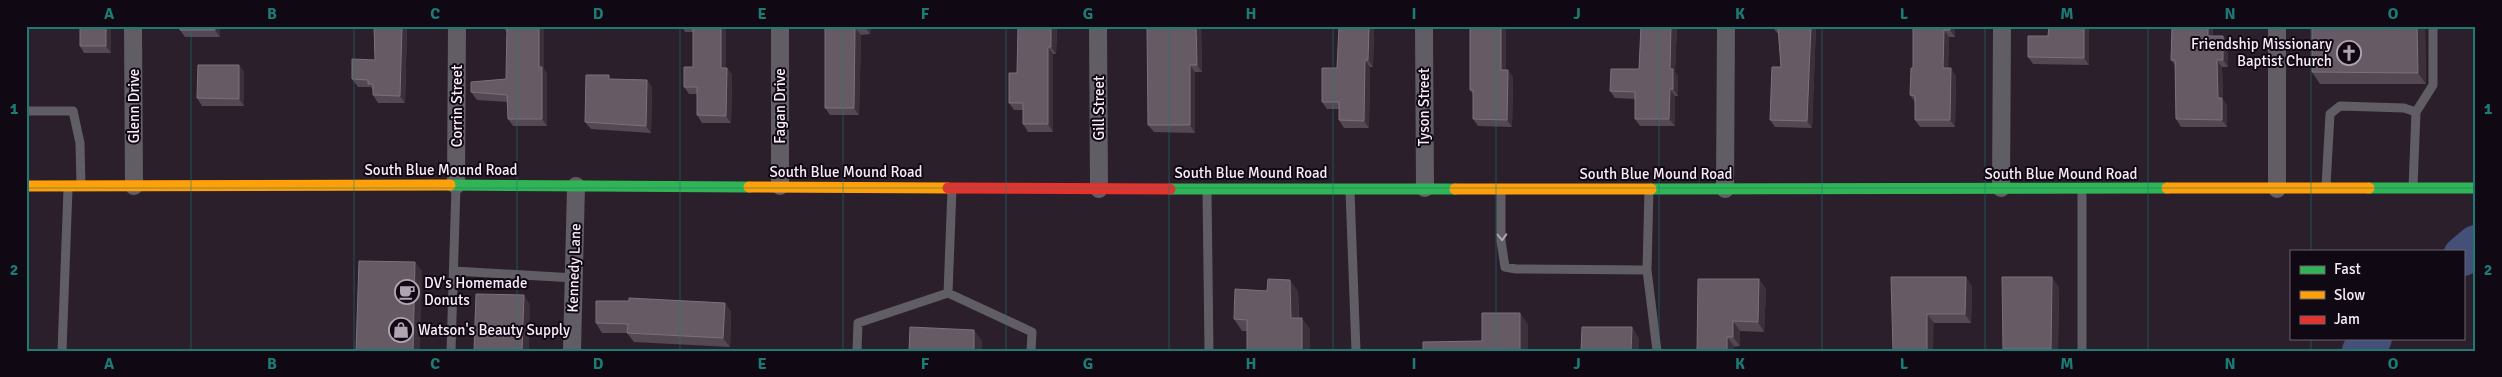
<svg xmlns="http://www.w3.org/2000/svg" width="2502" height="377" viewBox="0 0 2502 377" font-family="Signika,sans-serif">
<rect width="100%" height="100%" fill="#2a1f2b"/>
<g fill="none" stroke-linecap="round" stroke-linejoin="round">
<path stroke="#455078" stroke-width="40" d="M2463,256L2476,245
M2362,351L2372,338"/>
<path stroke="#605d65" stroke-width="9" d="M26,111H73L80,143L81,186
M2416,112L2433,85V26
M2326,186L2330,114L2340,106L2404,108L2416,112L2413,187
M1649,189L1647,270L1657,351
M1207,191L1209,351
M1350,191L1356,351
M1501,191V241L1505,267L1516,269L1647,270
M454,271L575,278
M948,293L952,189
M62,351L68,189
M451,351L456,186
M857,351L858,323L948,293L1032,332L1031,351
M2082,351V190"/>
<path stroke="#605d65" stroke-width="18" d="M133,26L134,186
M780,26V186
M1098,26L1099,189
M1424,26L1425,188
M2277,26V189
M456,185L457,26
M2001,188L2002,26
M1725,189L1726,26
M572,351L576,186"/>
<path stroke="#30b455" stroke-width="11" d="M450,185L749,187
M2369,188H2476
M1170,189H1455
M1651,189L2167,188"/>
<path stroke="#ff9f0a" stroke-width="11" d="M26,186L450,185
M749,187L948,188
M2167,188H2369
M1455,189H1651"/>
<path stroke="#e5322d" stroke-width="11" d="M948,188L1170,189"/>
</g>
<path fill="#544853" d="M80,26H111V53H84L80,46Z
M180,26H220V37H185L180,30Z
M374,26H407L405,103H378L373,95V91L371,87H358L352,79L375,60Z
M502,26H544V69L547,74V126H513L508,119V102L477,100L471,92L506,79L507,32Z
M682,26H726V68H727L732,75L731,123H702L697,115V94H689L684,87L693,67V32H685Z
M825,26H871L870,34L861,35L859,115H830L825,108Z
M1057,26L1056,54H1053V132H1028L1023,124V110H1014L1009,103L1017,73Z
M1201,26L1202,72H1195V133L1154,132L1148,125Z
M1339,26H1374L1373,67H1370L1369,128H1344L1339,120V109H1327L1322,102L1337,68Z
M1506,26V70L1513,77L1512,127L1478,126L1473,119V94L1470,90Z
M1641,26H1677L1675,72L1678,76V96H1675V126H1640L1635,119V99L1615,98L1610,91L1639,69Z
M1772,26H1816L1812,128L1775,127L1770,120L1781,67L1778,33H1777Z
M1913,26H1955V37H1949L1948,68L1956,76L1955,127H1920L1915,120V102L1910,95L1913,68Z
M2089,26V65L2033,64L2028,57L2048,36Z
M2213,26V36H2223L2228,43V67H2222L2223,100L2227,105V127H2181L2176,119L2175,65L2171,60Z
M2312,26H2425L2426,84H2320L2312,72Z
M239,65L244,72V106H202L197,98Z
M612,79L647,80L652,87L651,133L591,129L585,122Z
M1891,277L1972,286L1971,323H1934Z
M1759,279L1766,289L1764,332L1740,331V346L1697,351Z
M2059,287L2058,351H2004L2003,349Z
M1267,291H1298L1299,318L1310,329V351H1247V331H1242L1234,319Z
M725,303L731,312L730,347L634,342L627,333H602L596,323Z"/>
<path fill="#3c303b" d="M106,26H111V53L106,46Z
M215,26H220V37L215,30Z
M402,26H407L405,103L400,96Z
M539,26H544V69L547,74V126L542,119L539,67Z
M721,26H726V75L721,68Z
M865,26H871L870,34L865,27Z
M1051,26H1057L1056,54L1051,47Z
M1196,26H1201L1202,72L1197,65Z
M1369,26H1374L1373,67L1368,60Z
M1501,26H1506V77L1501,70Z
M1671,26H1677L1675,72L1678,76V96L1673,89L1670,69Z
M1811,26H1816L1812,128L1807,121Z
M1950,26H1955V37L1950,30Z
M2084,26H2089V65L2084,58Z
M2208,26H2213V43L2208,36Z
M2417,26L2425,27L2426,84L2418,73Z
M855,28L861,35L859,115L854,108Z
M1944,30L1949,37L1948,75L1943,68Z
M2223,36L2228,43V67L2223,60Z
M1048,47L1053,54V132L1048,124Z
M1365,60L1370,67L1369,128L1364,121Z
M2217,60L2222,67L2223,100L2227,105V127L2222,120L2218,98Z
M239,65L244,72V106L239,99Z
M1190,65L1195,72V133L1190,125Z
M727,68L732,75L731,123L726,116Z
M1951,68L1956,76L1955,127L1950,120Z
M1508,70L1513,77L1512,127L1507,120Z
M647,80L652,87L651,133L646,126Z
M1670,89L1675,96V126L1669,119Z
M415,262L422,271L420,351H413Z
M1966,277L1972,286L1971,323L1965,314Z
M2052,277L2059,287L2058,351H2052L2051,349Z
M1759,279L1766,289L1764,332L1758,322Z
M1290,280L1298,291L1299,329L1291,318Z
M524,295L530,305L529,351H522Z
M725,303L731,312L730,347L723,338Z
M1520,313L1528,324V351H1520Z
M1927,314L1934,323L1933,351H1927Z
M1302,318L1310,329V351H1302Z
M1733,321L1740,331V346L1733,337Z
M1632,327L1639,338V351H1631Z
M974,330L982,341V351H974Z
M1727,337L1734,346V351H1727Z"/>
<path fill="#665a65" stroke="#7d707c" d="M80,26H106V46H80Z
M180,26H215V30H180Z
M374,26H402L400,96L373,95V84H368V80L352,79V59L375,60Z
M507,26H539V67H542V119H508L507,95L471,92V82L506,79Z
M693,26H721V68H727L726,116L697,115V87H684V67H693Z
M825,26H865V27L855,28L854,108H825Z
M1018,26H1051V47H1048V124H1023V103H1009V73H1017Z
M1147,26H1196L1197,65H1190V125H1148Z
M1339,26H1369L1368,60H1365L1364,121L1339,120V102H1322V68H1337Z
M1470,26H1501V70H1508L1507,120L1473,119V90H1470Z
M1641,26H1671L1670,69H1673V89H1670L1669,119H1635V92L1610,91L1611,69H1639Z
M1778,26H1811L1807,121L1770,120L1772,67H1781Z
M1913,26H1950V30H1944L1943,68H1951L1950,120H1915V96L1910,95L1911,68H1913Z
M2049,26H2084V58L2028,57V36H2048Z
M2172,26H2208V36H2223V60H2217L2218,98H2222V120L2176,119L2175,60H2171Z
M2312,26H2417L2418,73L2312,72Z
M198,65H239V99L197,98Z
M586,75H609V79L647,80L646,126L585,122Z
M359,261L415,262L413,351H356Z
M1891,277H1966L1965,314H1927V351H1893Z
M2002,277H2052L2051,349H2003Z
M1268,279L1290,280L1291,318H1302V351H1247V320L1234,319L1235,289L1267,291Z
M1698,279H1759L1758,322L1733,321V337H1727V351H1697Z
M476,294L524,295L522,351H474Z
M629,298L725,303L723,338L627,333L628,324L596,323V301H629Z
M1482,313H1520V351H1423V342L1482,341Z
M910,327L974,330V351H909Z
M1582,327H1632L1631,351H1581Z"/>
<defs><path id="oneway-chevron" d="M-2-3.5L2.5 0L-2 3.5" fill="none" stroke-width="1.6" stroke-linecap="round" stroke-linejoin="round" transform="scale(1.25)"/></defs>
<use stroke="#aca4b0" href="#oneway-chevron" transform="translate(1502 237) rotate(88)"/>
<path fill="none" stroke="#1b7c75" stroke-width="1" stroke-opacity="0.55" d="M191,26V351M354,26V351M517,26V351M680,26V351M843,26V351M1006,26V351M1169,26V351M1333,26V351M1496,26V351M1659,26V351M1822,26V351M1985,26V351M2148,26V351M2311,26V251M26,188H2476M2311,338V351"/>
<defs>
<symbol id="church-ring" viewBox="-11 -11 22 22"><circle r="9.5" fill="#100812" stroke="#b0a4b2" stroke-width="1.5"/><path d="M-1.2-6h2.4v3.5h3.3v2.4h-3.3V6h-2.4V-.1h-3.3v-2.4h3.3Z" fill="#b0a4b2"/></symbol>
<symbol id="cafe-ring" viewBox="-11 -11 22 22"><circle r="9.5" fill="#100812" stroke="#b0a4b2" stroke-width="1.5"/><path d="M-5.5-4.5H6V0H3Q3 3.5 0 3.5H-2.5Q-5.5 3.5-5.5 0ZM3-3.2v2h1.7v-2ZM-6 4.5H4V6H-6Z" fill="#b0a4b2"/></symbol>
<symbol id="shop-ring" viewBox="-11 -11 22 22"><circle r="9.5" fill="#100812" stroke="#b0a4b2" stroke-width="1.5"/><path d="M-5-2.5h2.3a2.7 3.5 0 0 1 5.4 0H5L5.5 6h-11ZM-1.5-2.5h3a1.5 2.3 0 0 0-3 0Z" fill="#b0a4b2"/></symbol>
</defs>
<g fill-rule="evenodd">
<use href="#church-ring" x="2335" y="39" width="28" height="28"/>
<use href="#cafe-ring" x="393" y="278" width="28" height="28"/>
<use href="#shop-ring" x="387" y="316" width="28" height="28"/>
</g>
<g text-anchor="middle" stroke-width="4" stroke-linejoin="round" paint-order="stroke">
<g font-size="15" fill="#f8ebfa" stroke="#100812" text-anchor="start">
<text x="2332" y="49" text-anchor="end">Friendship Missionary<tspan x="2332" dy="17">Baptist Church</tspan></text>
<text x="424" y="288">DV's Homemade<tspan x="424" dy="17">Donuts</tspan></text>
<text x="418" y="335">Watson's Beauty Supply</text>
</g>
<g font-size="15" fill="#f8ebfa" stroke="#100812">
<text transform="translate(134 106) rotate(-90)" y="5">Glenn Drive</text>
<text transform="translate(457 106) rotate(-90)" y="5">Corrin Street</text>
<text transform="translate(780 106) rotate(-90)" y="5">Fagan Drive</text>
<text transform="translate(1424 107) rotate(-90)" y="5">Tyson Street</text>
<text transform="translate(1099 108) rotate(-90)" y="5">Gill Street</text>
<text x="441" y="175">South Blue Mound Road</text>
<text x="846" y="177">South Blue Mound Road</text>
<text x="1251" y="178">South Blue Mound Road</text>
<text x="1656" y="179">South Blue Mound Road</text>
<text x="2061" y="179">South Blue Mound Road</text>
<text transform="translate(574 268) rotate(-88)" y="5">Kennedy Lane</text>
</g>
</g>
<rect width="2502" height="377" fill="none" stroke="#100812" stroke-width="55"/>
<rect x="2290" y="250" width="175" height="90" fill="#100812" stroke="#6d636f"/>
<rect x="2300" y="266" width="25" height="8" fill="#30b455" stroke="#6d636f"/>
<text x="2334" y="274" font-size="15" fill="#f8ebfa">Fast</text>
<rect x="2300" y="291" width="25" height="8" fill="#ff9f0a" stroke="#6d636f"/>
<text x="2334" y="300" font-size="15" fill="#f8ebfa">Slow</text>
<rect x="2300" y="316" width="25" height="8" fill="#e5322d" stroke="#6d636f"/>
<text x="2334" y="324" font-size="15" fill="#f8ebfa">Jam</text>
<rect x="28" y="28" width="2446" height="322" fill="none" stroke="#1b7c75" stroke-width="2"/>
<g font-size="16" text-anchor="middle" font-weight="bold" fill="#1b7c75">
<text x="109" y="19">A</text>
<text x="272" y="19">B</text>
<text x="435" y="19">C</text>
<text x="598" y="19">D</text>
<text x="762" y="19">E</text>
<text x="925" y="19">F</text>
<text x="1088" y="19">G</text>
<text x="1251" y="19">H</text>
<text x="1414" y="19">I</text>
<text x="1577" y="19">J</text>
<text x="1740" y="19">K</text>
<text x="1904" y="19">L</text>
<text x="2067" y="19">M</text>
<text x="2230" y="19">N</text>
<text x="2393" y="19">O</text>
<text x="14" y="114">1</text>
<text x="2488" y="114">1</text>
<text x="14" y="275">2</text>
<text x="2488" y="275">2</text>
<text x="109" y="369">A</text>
<text x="272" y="369">B</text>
<text x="435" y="369">C</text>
<text x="598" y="369">D</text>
<text x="762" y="369">E</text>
<text x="925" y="369">F</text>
<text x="1088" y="369">G</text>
<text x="1251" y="369">H</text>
<text x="1414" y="369">I</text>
<text x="1577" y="369">J</text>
<text x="1740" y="369">K</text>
<text x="1904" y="369">L</text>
<text x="2067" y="369">M</text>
<text x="2230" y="369">N</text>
<text x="2393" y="369">O</text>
</g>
</svg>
